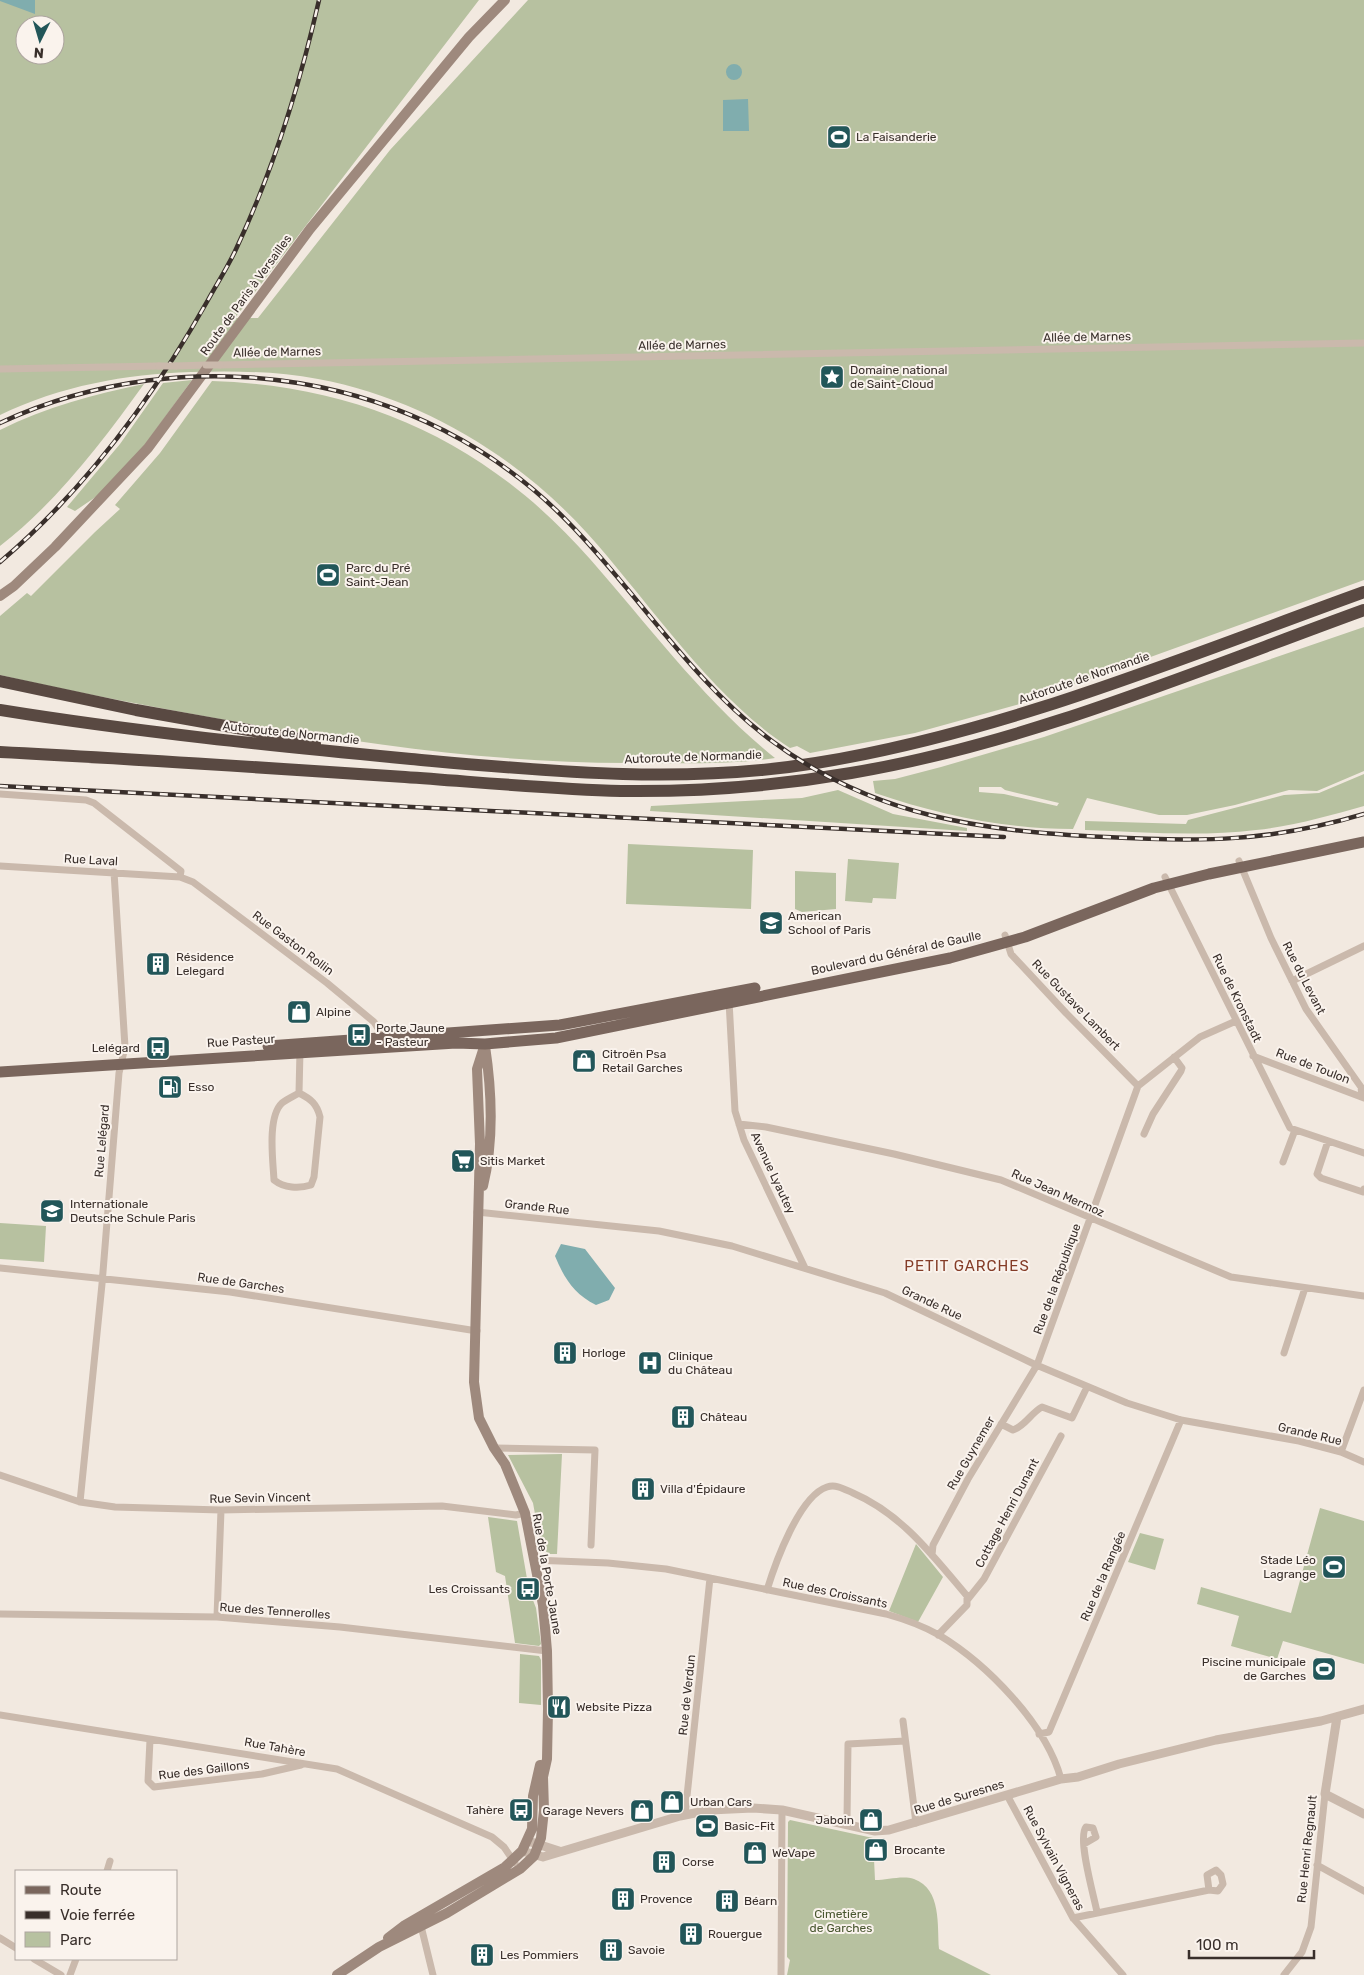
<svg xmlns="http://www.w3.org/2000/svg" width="1364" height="1975" viewBox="0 0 1364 1975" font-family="Rubik,sans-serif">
<rect width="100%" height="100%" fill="#f2e9e0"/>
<path fill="#b7c1a0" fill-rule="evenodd" d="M0,0H479L235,318H258L390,150L528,0H1364V580L1020,704L915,733L810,753L797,746L790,748C711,697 650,603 587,533C517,456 421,398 318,379C276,371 234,371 191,372C126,374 60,386 0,415ZM25,25H55V55H25Z
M192,380L144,446L100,494L75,511L67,507L120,444L163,383Z
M212,381C364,386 489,444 590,559C650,627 704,701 775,758C730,765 684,763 638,763C502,764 365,744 231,721C154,707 77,693 0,675V616L27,593L31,596L95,532L120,509L115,505L160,453Z
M144,384C102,442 57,502 0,546V430C46,407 94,394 144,384Z
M1364,627V771L1317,791L1289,790L1235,805L1187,815H1159L1087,798L1073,829C1005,829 939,815 875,793L873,781L895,779L941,767L1044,737ZM979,787H1001L1005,790L1059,803L1057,806L1004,794L979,792Z
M1364,774V806C1329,816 1293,826 1256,830C1199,837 1141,832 1085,830V821L1186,824L1188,820L1284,795L1319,793Z
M838,790L893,814L967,828V831L650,811L651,806L802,798Z
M628,844L753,850L751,909L626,904Z
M848,859L899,863L896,899L873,898L872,903L845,901Z
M795,871L836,873V909L802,912L795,909Z
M0,1223L46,1226L44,1262L0,1259Z
M562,1454L557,1554H549L541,1547L533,1503L508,1455Z
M1320,1508L1364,1521V1664L1283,1641L1277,1659L1231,1646L1239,1616L1197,1604L1201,1587L1291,1613Z
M488,1517L517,1521L529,1590L536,1608L541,1644L539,1646L515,1643L505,1576L496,1572Z
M1140,1533L1164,1539L1155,1570L1128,1562Z
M916,1544L943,1577L918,1622L889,1611Z
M520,1654L539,1656L541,1660V1705L519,1703Z
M790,1820L873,1838L875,1880C887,1880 903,1875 914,1879C942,1889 937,1926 939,1949L991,1975H787L790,1960L787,1957L788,1822Z"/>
<path fill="#80adae" d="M0,0H35V14L0,1Z
M726 72a8 8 0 1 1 16 0a8 8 0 1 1-16 0Z
M748,99L749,131H723V100Z
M561,1244L585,1249L615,1288L609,1300L596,1305C574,1294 564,1278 555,1256Z"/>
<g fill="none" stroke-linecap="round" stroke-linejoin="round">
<path stroke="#cab9ac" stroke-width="7" d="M220,365L1364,343
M176,366L206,365
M0,369L159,366
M0,794L86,800L94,803L181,871L180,877
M1239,861L1271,938L1306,1009L1361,1087L1362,1097
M0,866L180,877L193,882L327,983L374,1022L379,1030L380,1037
M1165,877L1290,1128L1364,1153
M1005,935L1011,954L1066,1013L1138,1086
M1292,981L1364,946
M729,1001L735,1111L744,1140L805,1268
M1253,1056L1364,1098
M299,1093C311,1099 317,1104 320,1117L314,1177L311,1185C299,1189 284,1188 274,1180C273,1161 267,1117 282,1103C287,1099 294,1096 299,1093Z
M299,1093L300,1051
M739,1124L766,1127L894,1154L1001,1180L1231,1277L1364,1296
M1144,1134L1153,1114L1181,1071L1182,1068L1174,1057
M1328,1141L1317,1174L1321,1178L1363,1192L1364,1189
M1283,1162L1295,1130
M477,1212L659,1231L732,1246L885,1293L1034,1364L1127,1403L1181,1420L1299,1441L1341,1452L1364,1462
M0,1268L230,1292L477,1331
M1284,1353L1305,1288
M1001,1424L1013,1430C1025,1426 1031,1413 1042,1407L1072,1418L1087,1387
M494,1448L595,1450L591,1545
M1341,1452L1364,1390
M0,1475L80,1502L115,1507L221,1510L442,1506L516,1515L525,1513
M80,1502L102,1284L119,1073L125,1047L114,872
M932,1555L933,1545L968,1479L1037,1365L1138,1086L1200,1037L1236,1021
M534,1560L608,1563L666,1569L886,1614C904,1619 923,1626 939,1635C987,1664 1046,1724 1061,1779
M767,1590C775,1564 799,1496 827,1487C836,1484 844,1489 853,1493C902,1514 934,1557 967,1596V1605L938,1635
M968,1599L984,1579L1061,1436
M0,1614L217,1617L340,1627L547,1651
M217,1617L221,1510
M0,1715L337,1769L492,1837L504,1847L515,1863
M903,1721L916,1823
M1039,1734L1049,1732L1181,1420
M150,1740L148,1781L154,1787L262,1774L301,1765
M1007,1795L1073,1918L1123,1975
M685,1815L710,1578
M847,1820L848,1744L905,1741
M1084,1844L1096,1837L1093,1828L1086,1827C1077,1838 1094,1896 1097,1912
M1317,1865L1364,1891
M107,1871L110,1861
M1073,1918L1209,1890L1218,1891L1223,1884L1221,1875L1216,1870L1207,1875L1209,1890
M421,1926L433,1975
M0,1938L16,1948
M34,1959L61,1975
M70,1975L76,1959
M781,1975L782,1810
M1284,1975L1302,1952L1311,1927L1325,1794"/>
<path stroke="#cab9ac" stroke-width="9" d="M1337,1717L1325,1794L1364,1814
M528,1841L559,1851
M522,1851L543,1857L680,1816L710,1810L753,1808L782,1810L875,1831L889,1830L1061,1779L1078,1777L1119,1764L1216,1740L1321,1721L1364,1709"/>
<path stroke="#9e897d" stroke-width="10" d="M0,596L14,586L55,547L148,448L310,229L469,37L505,0
M483,1186C494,1141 492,1092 485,1046
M388,1938L405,1925L505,1867L522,1851L532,1829L533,1796L540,1765
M337,1975L379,1947L447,1913L520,1869L534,1856L541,1838L544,1810L543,1777L547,1759L548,1709L547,1651L543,1605L525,1513L505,1464L494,1448L479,1418L474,1382L480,1144L477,1069L485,1044"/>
<path stroke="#7a665d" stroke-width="11" d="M268,1046L560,1025L755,988
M0,1072L456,1043L485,1044L556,1038L950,958L1025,937L1154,888L1209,874L1364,842"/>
<path stroke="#594942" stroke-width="12" d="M0,681L136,710L310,741L315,744
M0,710C136,732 273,746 411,759C545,771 682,785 816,763C1006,732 1184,657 1364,592
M0,752C135,759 270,768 405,777C477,782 549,789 621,791C698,792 776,786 851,773C1028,743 1196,671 1364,610"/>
<defs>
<path id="rail" d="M0,423C188,336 422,371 568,522C638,593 691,681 772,741C874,817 982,831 1106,837C1201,842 1271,842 1364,814
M0,562C85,490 154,396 208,300C218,282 229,265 237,247C274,168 300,84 319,0
M0,786L1004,837"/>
</defs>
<use href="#rail" stroke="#392f2b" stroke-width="4.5"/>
<use href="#rail" stroke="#faf3ed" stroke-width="2.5" stroke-dasharray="8" stroke-linecap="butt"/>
<path stroke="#cab9ac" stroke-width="7" d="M206,365H220
M159,366H176"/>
</g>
<defs>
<symbol id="stadium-square" viewBox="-11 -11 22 22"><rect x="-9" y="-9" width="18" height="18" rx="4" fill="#225659" stroke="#faf3ed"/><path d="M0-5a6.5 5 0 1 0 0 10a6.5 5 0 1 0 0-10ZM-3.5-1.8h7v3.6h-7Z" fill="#fff"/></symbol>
<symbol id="sight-square" viewBox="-11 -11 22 22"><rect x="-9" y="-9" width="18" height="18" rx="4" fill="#225659" stroke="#faf3ed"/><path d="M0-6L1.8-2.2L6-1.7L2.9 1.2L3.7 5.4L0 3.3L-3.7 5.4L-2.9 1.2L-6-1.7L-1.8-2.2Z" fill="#fff"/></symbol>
<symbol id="school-square" viewBox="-11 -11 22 22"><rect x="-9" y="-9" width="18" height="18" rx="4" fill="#225659" stroke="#faf3ed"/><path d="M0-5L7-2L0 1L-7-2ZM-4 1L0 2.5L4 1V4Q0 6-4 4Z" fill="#fff"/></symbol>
<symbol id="building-square" viewBox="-11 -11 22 22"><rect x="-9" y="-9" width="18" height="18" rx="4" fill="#225659" stroke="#faf3ed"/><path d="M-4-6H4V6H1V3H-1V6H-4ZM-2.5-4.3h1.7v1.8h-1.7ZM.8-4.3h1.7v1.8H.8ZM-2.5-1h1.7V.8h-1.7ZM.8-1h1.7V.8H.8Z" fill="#fff"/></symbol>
<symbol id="shop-square" viewBox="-11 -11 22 22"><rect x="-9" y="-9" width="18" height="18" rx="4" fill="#225659" stroke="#faf3ed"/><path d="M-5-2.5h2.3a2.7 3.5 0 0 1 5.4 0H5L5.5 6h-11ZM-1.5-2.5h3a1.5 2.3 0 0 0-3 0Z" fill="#fff"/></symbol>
<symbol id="bus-square" viewBox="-11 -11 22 22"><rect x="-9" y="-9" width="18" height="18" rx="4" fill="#225659" stroke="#faf3ed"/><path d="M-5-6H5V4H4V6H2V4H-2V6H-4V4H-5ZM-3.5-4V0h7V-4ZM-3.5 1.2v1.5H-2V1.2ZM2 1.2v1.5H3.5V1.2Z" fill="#fff"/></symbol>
<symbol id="fuel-square" viewBox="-11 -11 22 22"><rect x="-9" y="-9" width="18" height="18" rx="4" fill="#225659" stroke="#faf3ed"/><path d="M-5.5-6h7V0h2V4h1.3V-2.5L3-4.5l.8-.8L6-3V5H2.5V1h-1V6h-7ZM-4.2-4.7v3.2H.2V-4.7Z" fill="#fff"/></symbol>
<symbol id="supermarket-square" viewBox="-11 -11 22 22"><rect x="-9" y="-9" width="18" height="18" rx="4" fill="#225659" stroke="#faf3ed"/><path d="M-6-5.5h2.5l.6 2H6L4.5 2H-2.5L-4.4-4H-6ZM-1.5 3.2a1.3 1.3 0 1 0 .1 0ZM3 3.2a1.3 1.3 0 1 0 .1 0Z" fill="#fff"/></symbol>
<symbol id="hospital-square" viewBox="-11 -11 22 22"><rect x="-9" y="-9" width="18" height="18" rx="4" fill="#225659" stroke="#faf3ed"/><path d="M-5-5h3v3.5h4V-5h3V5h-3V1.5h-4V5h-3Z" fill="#fff"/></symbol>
<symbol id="restaurant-square" viewBox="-11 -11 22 22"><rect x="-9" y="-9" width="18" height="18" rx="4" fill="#225659" stroke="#faf3ed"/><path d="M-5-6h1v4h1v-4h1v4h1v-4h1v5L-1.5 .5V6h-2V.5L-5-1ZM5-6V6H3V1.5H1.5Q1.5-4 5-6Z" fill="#fff"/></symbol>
</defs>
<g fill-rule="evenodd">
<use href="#stadium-square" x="825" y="123" width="28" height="28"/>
<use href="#sight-square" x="818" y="363" width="28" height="28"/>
<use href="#stadium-square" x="314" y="561" width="28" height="28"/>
<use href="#school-square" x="757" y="909" width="28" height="28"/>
<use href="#building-square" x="144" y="950" width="28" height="28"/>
<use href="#shop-square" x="285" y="998" width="28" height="28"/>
<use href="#bus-square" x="345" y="1021" width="28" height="28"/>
<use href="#bus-square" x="144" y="1034" width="28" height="28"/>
<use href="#shop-square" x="570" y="1047" width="28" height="28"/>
<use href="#fuel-square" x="156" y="1073" width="28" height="28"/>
<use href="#supermarket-square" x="449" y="1147" width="28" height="28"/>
<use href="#school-square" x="38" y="1197" width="28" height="28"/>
<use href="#building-square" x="551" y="1339" width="28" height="28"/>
<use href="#hospital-square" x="636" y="1349" width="28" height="28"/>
<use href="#building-square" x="669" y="1403" width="28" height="28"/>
<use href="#building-square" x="629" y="1475" width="28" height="28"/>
<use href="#stadium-square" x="1320" y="1553" width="28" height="28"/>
<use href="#bus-square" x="514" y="1575" width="28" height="28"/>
<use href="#stadium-square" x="1310" y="1655" width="28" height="28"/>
<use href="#restaurant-square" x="545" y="1693" width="28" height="28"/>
<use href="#shop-square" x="658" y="1788" width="28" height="28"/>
<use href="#bus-square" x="507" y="1796" width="28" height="28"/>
<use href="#shop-square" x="628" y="1797" width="28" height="28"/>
<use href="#shop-square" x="857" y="1806" width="28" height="28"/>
<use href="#stadium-square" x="693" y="1812" width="28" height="28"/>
<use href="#shop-square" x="862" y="1836" width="28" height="28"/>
<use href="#shop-square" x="741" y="1839" width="28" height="28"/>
<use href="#building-square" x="650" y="1848" width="28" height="28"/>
<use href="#building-square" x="609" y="1885" width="28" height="28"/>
<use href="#building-square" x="713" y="1887" width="28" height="28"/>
<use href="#building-square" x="677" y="1920" width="28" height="28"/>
<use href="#building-square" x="597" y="1936" width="28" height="28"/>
<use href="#building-square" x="468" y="1941" width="28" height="28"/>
</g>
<g text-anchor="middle" stroke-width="4" stroke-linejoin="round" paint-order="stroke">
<g font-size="12" fill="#392f2b" stroke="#faf3ed" text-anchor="start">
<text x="856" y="141">La Faisanderie</text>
<text x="850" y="374">Domaine national<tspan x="850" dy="14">de Saint-Cloud</tspan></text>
<text x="346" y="572">Parc du Pré<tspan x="346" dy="14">Saint-Jean</tspan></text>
<text x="788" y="920">American<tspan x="788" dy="14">School of Paris</tspan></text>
<text x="176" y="961">Résidence<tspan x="176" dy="14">Lelegard</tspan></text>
<text x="316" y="1016">Alpine</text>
<text x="376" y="1032">Porte Jaune<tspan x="376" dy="14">- Pasteur</tspan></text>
<text x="140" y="1052" text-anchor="end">Lelégard</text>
<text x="602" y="1058">Citroën Psa<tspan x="602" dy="14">Retail Garches</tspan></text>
<text x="188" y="1091">Esso</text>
<text x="480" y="1165">Sitis Market</text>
<text x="70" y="1208">Internationale<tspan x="70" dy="14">Deutsche Schule Paris</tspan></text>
<text x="582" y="1357">Horloge</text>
<text x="668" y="1360">Clinique<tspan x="668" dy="14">du Château</tspan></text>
<text x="700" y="1421">Château</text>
<text x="660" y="1493">Villa d'Épidaure</text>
<text x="1316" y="1564" text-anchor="end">Stade Léo<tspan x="1316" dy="14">Lagrange</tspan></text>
<text x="510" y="1593" text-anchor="end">Les Croissants</text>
<text x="1306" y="1666" text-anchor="end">Piscine municipale<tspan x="1306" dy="14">de Garches</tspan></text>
<text x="576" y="1711">Website Pizza</text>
<text x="690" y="1806">Urban Cars</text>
<text x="504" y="1814" text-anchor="end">Tahère</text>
<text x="624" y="1815" text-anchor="end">Garage Nevers</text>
<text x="854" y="1824" text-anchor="end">Jaboin</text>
<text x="724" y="1830">Basic-Fit</text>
<text x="894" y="1854">Brocante</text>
<text x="772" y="1857">WeVape</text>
<text x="682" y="1866">Corse</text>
<text x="640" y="1903">Provence</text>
<text x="744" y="1905">Béarn</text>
<text x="708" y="1938">Rouergue</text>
<text x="628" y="1954">Savoie</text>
<text x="500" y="1959">Les Pommiers</text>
</g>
<g font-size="12" fill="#392f2b" stroke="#faf3ed">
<text transform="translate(246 295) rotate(-54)" y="4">Route de Paris à Versailles</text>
<text transform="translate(1087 337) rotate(-1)" y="4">Allée de Marnes</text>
<text transform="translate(682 345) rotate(-1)" y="4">Allée de Marnes</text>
<text transform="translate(277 352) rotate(-1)" y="4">Allée de Marnes</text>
<text transform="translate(1084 678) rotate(-19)" y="4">Autoroute de Normandie</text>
<text transform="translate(291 733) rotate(6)" y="4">Autoroute de Normandie</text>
<text transform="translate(693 757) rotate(-2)" y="4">Autoroute de Normandie</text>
<text transform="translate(91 860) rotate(3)" y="4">Rue Laval</text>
<text transform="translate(293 943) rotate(37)" y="4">Rue Gaston Rollin</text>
<text transform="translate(896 953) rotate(-12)" y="4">Boulevard du Général de Gaulle</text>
<text transform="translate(1304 978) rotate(63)" y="4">Rue du Levant</text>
<text transform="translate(1237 998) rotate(64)" y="4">Rue de Kronstadt</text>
<text transform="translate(1076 1005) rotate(46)" y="4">Rue Gustave Lambert</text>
<text transform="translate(241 1041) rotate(-4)" y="4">Rue Pasteur</text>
<text transform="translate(1313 1066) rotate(21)" y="4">Rue de Toulon</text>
<text transform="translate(102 1141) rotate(-85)" y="4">Rue Lelégard</text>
<text transform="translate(773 1173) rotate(65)" y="4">Avenue Lyautey</text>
<text transform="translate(1058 1193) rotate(24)" y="4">Rue Jean Mermoz</text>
<text transform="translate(537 1207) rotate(6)" y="4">Grande Rue</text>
<text transform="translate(1057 1279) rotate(-70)" y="4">Rue de la République</text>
<text transform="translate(241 1283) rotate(8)" y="4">Rue de Garches</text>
<text transform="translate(932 1303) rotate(25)" y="4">Grande Rue</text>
<text transform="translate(1310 1434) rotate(13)" y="4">Grande Rue</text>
<text transform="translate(971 1453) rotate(-60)" y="4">Rue Guynemer</text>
<text transform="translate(260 1498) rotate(-1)" y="4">Rue Sevin Vincent</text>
<text transform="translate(1007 1513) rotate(-62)" y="4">Cottage Henri Dunant</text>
<text transform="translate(547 1574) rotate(80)" y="4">Rue de la Porte Jaune</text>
<text transform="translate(1103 1576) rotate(-67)" y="4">Rue de la Rangée</text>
<text transform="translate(835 1593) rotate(12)" y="4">Rue des Croissants</text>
<text transform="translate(275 1611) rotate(4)" y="4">Rue des Tennerolles</text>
<text transform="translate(687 1695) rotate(-84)" y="4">Rue de Verdun</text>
<text transform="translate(275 1747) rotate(10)" y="4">Rue Tahère</text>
<text transform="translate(204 1770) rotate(-7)" y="4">Rue des Gaillons</text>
<text transform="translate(959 1797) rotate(-17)" y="4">Rue de Suresnes</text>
<text transform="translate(1307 1849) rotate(-84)" y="4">Rue Henri Regnault</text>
<text transform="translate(1054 1858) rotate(62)" y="4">Rue Sylvain Vigneras</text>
</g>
<g font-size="12" fill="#48562f" stroke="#faf3ed">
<text x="841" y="1918">Cimetière<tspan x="841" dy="14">de Garches</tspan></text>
</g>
<g font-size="15" letter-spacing="1" fill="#843c27" stroke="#faf3ed">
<text x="967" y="1271">PETIT GARCHES</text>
</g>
</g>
<rect x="15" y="1870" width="162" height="90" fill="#faf3ed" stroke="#ada59f"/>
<rect x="25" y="1886" width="25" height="8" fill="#7a665d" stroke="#ada59f"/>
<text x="60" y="1895" font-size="15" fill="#392f2b">Route</text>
<rect x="25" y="1911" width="25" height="8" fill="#392f2b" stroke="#ada59f"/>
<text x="60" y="1920" font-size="15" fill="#392f2b">Voie ferrée</text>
<rect x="25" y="1932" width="25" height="15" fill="#b7c1a0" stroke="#ada59f"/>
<text x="60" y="1945" font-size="15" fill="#392f2b">Parc</text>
<g transform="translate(40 40) rotate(185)"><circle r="24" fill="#faf3ed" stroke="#ada59f"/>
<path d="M0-4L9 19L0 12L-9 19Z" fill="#225659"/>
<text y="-8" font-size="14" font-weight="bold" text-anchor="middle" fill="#392f2b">N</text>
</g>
<path d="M1189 1950v8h125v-8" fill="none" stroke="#392f2b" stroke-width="2.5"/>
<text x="1196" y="1950" font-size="15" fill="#392f2b" stroke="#faf3ed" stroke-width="4" paint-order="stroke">100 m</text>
</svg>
